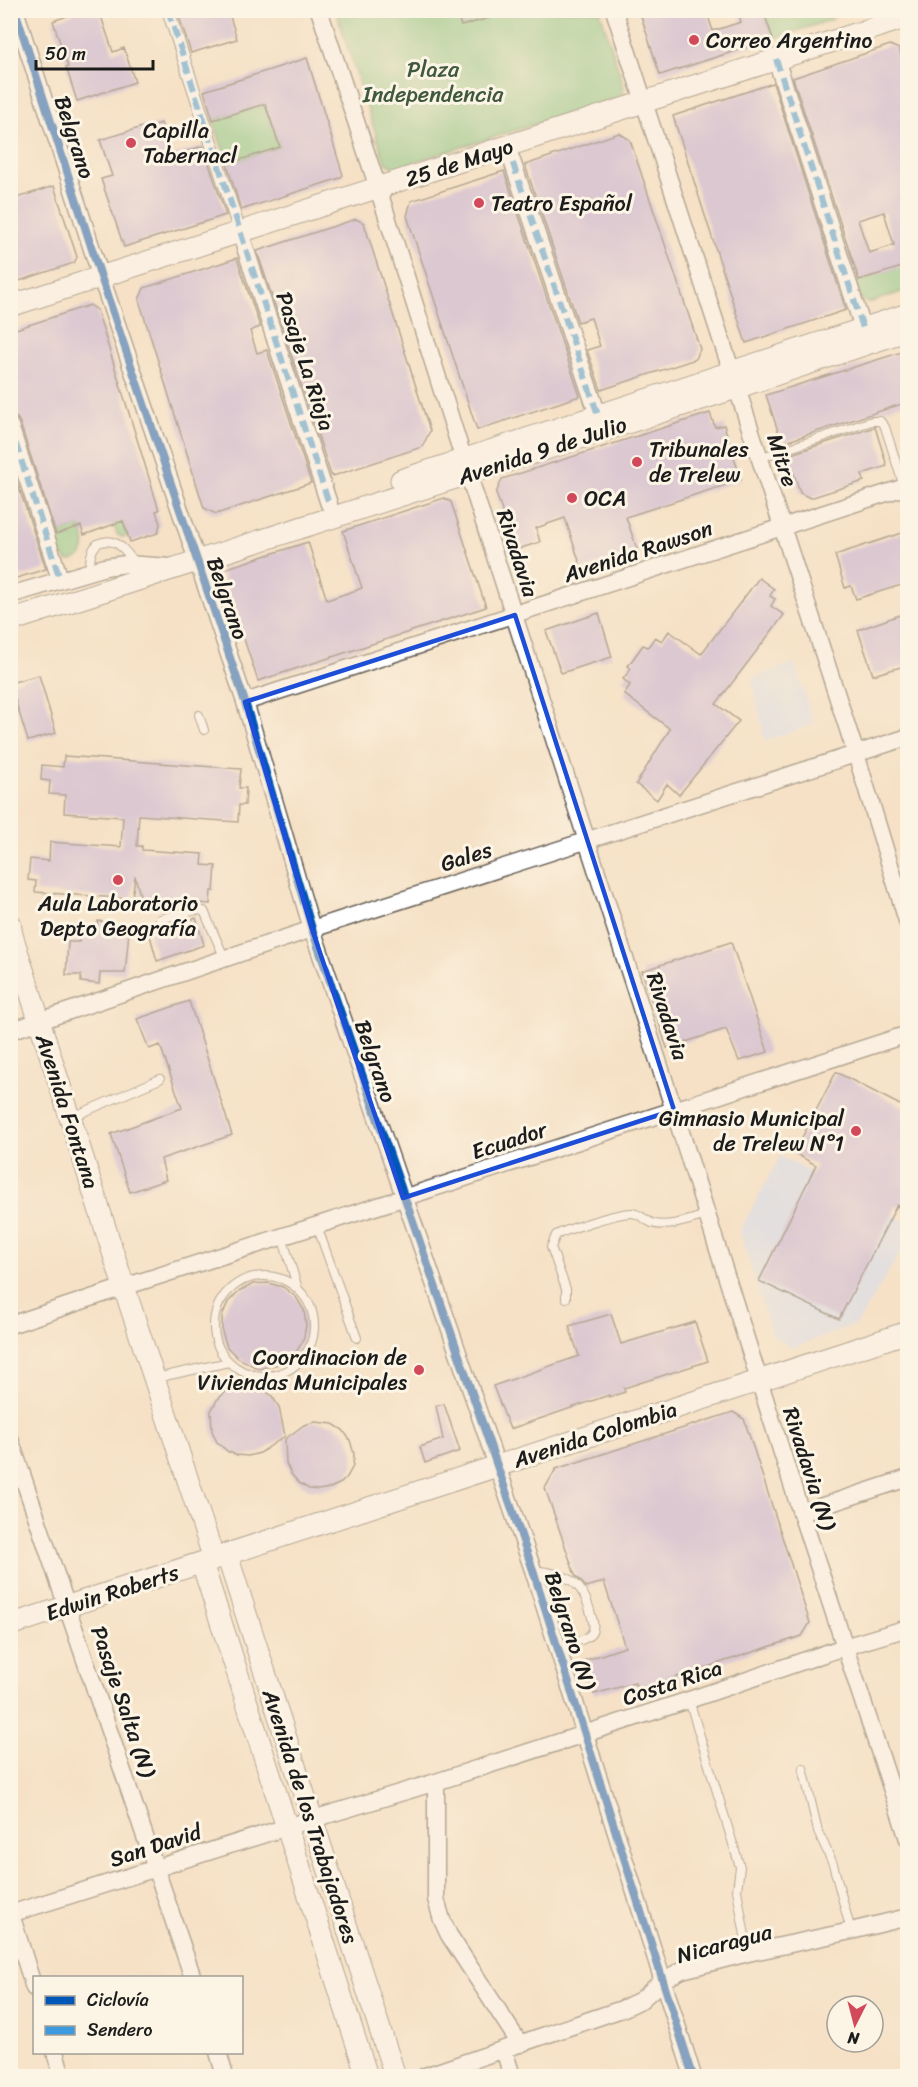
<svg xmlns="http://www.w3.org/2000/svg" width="918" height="2087" viewBox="0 0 918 2087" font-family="Sriracha,sans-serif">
<rect width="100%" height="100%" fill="#fcf5e5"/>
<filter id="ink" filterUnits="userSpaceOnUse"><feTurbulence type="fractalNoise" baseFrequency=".0167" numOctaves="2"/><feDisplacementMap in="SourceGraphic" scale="12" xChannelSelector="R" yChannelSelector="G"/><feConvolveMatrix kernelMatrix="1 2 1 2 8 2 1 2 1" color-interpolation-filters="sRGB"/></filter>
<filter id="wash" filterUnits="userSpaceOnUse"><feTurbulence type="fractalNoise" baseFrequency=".008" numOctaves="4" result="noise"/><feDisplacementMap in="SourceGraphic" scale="24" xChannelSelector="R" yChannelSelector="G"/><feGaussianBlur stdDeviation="1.35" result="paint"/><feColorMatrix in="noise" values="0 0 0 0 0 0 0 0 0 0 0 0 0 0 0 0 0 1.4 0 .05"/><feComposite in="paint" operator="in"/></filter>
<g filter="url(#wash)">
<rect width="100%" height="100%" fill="#f5e1c6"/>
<path fill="#ccdbfa" d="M795,663L814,724L765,741L752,678Z
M780,1156L907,1222V1242L857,1324L792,1348L771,1334L740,1231Z"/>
<path fill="#80c884" stroke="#4e7250" stroke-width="1.5" d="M774,10L831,11L833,19L773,39L764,14Z
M336,11H600L624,87L623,92L615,99L395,168L385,162L383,156Z
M265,104L280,147L228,164L213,120Z
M907,265V290L869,303L861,299L855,281Z
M119,511L128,536L121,537L117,534L110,515Z
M81,526C86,540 89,559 68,561L59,552L54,535Z"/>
<g id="blocks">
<path fill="#bca8de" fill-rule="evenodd" d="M72,10H99L113,52L124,48L135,82L77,101L66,67H68L53,21L73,14Z
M177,10H228L237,39L191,53Z
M456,10H502L503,14L461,26Z
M639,10H706L713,31L741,22L738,10H763L773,39L660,75Z
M890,45L899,49L908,76V277H905L902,267L859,280L793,78ZM884,212L894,245L869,253L858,220Z
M307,58L343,175L340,178L241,210L227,164L280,147L265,104L213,120L204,91Z
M773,83L846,310L746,343L673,116Z
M161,123L171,156L203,146L226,215L124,247L101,179L112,176L100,140L149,125V127Z
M619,133L630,140L700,349L696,359L601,390L587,350L600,346L591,318L578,322L525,165Z
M504,171L580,396L477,430L407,216L411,201Z
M54,186L77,257L74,263L10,284V200Z
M356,219L364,223L430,431L422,447L333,476L331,475L257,251Z
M237,258L260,327L250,331L257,353L267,350L311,483L216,514L204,508L139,300L144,288Z
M90,305L97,310L159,510L156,511L160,524L158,533L130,542L123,521L84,535L81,526L56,534L20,423L17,418L10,416V331Z
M908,350V402L782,443L766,395Z
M710,413L715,427L724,425L741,480L626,517L638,552L582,570L565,518L536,528L540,542L515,550L496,493L502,479Z
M875,427L887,466L862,474L864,481L810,498L800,493L788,455Z
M10,461L46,569L10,580Z
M444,498L451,502L486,607L258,681L221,570L308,542L327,600L362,588L343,531Z
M908,531V583L856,599L851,586L845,588L835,555Z
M759,578L774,589L770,596L775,599L771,606L784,615L716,704L739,721L679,795L667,784L657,800L636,784L670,729L624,694L630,685L623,679L631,669L628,666L643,645L648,647L655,637L662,641L669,631L701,654Z
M908,612V665L873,675L858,630Z
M599,613L612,657L561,673L546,631Z
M39,675L56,733L28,741L10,683Z
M64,756L241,769L239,788H246L245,805H239L238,822L139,815L137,846H142V850L203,854L202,865L216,866L214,891H211L210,904L141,899L135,876L132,899L35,892L36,881L28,880L30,859L49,861L50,842L121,847L123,817L64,813L65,795L49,794L50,781L41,780L42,765L63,767Z
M196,918L204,945L157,961L149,932Z
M98,921L112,923L111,930L129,932L125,973H100L99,984L81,982V975H66L68,942H79L81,926L97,928Z
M731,942L768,1052L739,1061L726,1029L667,1048L642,971Z
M189,1001L232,1135L161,1159L166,1180L130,1192L111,1134L182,1108L160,1045L149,1049L137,1019Z
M836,1072L908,1109V1210L897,1205L839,1319L759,1281L816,1165L794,1153Z
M268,1283L283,1287L296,1297L304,1310L306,1326L303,1341L295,1354L282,1363L259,1369L238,1358L227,1347L222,1332V1316L228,1302L239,1291L253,1284Z
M611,1314L621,1344L695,1322L708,1361L624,1388L625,1392L609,1397V1395L510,1429L493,1386L579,1356L569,1326Z
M253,1382L272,1396L279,1407L285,1436L260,1453L248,1456L236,1455L227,1451L217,1442L212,1431L211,1411L217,1400L230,1388Z
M444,1404L460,1451L425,1463L420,1447L443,1439L436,1406Z
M733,1412L744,1419L810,1623L802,1636L637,1690L635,1683L594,1694L583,1661L625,1647L604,1582L586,1587L575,1575L545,1488L556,1469Z
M315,1422L333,1424L343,1430L350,1440L354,1454L353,1466L347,1477L341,1483L330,1488L318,1490L309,1489L299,1483L291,1474L286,1463L285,1439L304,1425Z"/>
</g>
</g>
<g filter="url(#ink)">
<use href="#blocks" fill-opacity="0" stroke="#686158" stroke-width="1.5"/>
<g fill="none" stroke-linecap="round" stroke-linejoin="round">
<defs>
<path id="service" d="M759,458L872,421H880L885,427L904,487
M89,571C90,564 90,553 94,548C99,539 113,540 120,546C127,551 129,558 137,562
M199,715L204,730
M160,919L196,910L204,911L225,959
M70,1118L160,1079
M317,1226L357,1338
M282,1236L298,1289
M214 1326a50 50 0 1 1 100 0a50 50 0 1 1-100 0Z
M566,1298V1289L551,1247L556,1235C568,1229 620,1212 632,1213C641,1214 644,1220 652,1223C668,1229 691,1219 707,1215
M156,1378L229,1362
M533,1570C566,1574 582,1579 591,1614C593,1621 596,1630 589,1636C581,1642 567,1644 558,1648
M689,1700L740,1867L737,1890L748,1953
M803,1768L818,1831L833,1864L851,1931"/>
<path id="pedestrian" d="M168,10L240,232"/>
<path id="minor" d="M15,10L101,277L245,702L312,929L533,1570L693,2076
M319,10L378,188L468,473L674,1110L801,1513L908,1839
M614,10L856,754L908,924
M776,59L863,328
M507,146L598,415
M240,232L329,504
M10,426L60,579
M10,595L105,567L126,564L170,567
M245,702L908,486
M10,1031L312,929L908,737
M10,1325L124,1287L403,1198L908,1034
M10,1439L193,1978
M801,1513L908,1478
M436,1782V1899L442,1920L449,1935L520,2044
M10,1911L34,1988
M10,1914L287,1827L436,1782L689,1700L844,1647L908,1628
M504,2050L512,2076
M55,2052L62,2076
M218,2052L225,2076
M425,2076L622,2009L641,2000L662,1981L682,1970L748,1953L851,1931L908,1917"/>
<path id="tertiary" d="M10,306L908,17
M401,480L908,314
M10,621L736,388L908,330
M10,923L12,935L124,1287L214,1559
M227,1555L395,2076
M202,1563L367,2076
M10,1625L908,1332"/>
</defs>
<use href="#service" stroke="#686158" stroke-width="10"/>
<use href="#pedestrian" stroke="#686158" stroke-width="14"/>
<use href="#minor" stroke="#686158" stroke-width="19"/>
<use href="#tertiary" stroke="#686158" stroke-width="23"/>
<use href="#service" stroke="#fff" stroke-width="8"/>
<use href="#pedestrian" stroke="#fff" stroke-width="12"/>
<use href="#minor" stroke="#fff" stroke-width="16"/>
<use href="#tertiary" stroke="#fff" stroke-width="21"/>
<path stroke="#3c9bdf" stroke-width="6" stroke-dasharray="12 6" stroke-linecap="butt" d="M168,10L329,504
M776,59L863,328
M507,146L598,415
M10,426L60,579"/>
<defs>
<path id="cycleway" d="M15,10L101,277L245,702L312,929L533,1570L693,2076"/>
</defs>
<use href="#cycleway" stroke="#fcf5e5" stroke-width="11"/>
<use href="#cycleway" stroke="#0057b8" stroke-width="8"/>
</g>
</g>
<path d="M0 0H918V2087H0ZM515,615L674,1110L403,1198L312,929L245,702Z" fill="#f5e1c6" fill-opacity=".55" fill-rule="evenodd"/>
<path fill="none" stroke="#1d4ed8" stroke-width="4.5" stroke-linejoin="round" d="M515,615L674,1110L403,1198L312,929L245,702Z"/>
<g fill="#d1495b" stroke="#fcf5e5" stroke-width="2">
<circle cx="694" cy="40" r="6"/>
<circle cx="131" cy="143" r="6"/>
<circle cx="479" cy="203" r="6"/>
<circle cx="637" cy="462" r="6"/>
<circle cx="572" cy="498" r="6"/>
<circle cx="118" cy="880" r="6"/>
<circle cx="856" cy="1131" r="6"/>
<circle cx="419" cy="1370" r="6"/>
</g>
<g text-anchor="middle" stroke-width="6" stroke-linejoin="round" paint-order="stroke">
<g font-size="22" fill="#1c1c1c" stroke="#fcf5e5" text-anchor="start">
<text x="706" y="48">Correo Argentino</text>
<text x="143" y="138">Capilla<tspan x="143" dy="25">Tabernacl</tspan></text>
<text x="491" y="211">Teatro Español</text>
<text x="649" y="457">Tribunales<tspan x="649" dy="25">de Trelew</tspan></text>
<text x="584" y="506">OCA</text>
<text x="118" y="911" text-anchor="middle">Aula Laboratorio<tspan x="118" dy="25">Depto Geografía</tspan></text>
<text x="844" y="1126" text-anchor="end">Gimnasio Municipal<tspan x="844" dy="25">de Trelew N°1</tspan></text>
<text x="407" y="1365" text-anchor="end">Coordinacion de<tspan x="407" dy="25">Viviendas Municipales</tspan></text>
</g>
<g font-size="22" fill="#3f5840" stroke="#fcf5e5">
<text x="433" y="77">Plaza<tspan x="433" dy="25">Independencia</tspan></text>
</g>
<g font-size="22" fill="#1c1c1c" stroke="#fcf5e5">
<text transform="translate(75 137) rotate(72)" y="8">Belgrano</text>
<text transform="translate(459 162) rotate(-18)" y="8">25 de Mayo</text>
<text transform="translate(306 361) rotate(72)" y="8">Pasaje La Rioja</text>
<text transform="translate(542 450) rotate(-18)" y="8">Avenida 9 de Julio</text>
<text transform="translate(783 460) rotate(72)" y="8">Mitre</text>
<text transform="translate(638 551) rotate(-18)" y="8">Avenida Rawson</text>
<text transform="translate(518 553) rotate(72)" y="8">Rivadavia</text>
<text transform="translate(228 598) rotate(71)" y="8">Belgrano</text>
<text transform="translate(466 856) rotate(-18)" y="8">Gales</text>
<text transform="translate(668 1016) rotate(72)" y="8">Rivadavia</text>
<text transform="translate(376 1061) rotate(71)" y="8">Belgrano</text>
<text transform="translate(68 1111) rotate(72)" y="8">Avenida Fontana</text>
<text transform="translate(509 1140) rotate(-18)" y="8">Ecuador</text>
<text transform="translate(595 1434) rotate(-18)" y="8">Avenida Colombia</text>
<text transform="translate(810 1468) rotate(72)" y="8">Rivadavia (N)</text>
<text transform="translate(112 1592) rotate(-18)" y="8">Edwin Roberts</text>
<text transform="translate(571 1630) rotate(72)" y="8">Belgrano (N)</text>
<text transform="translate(672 1682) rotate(-18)" y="8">Costa Rica</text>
<text transform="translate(124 1701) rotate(71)" y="8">Pasaje Salta (N)</text>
<text transform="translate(311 1816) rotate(72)" y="8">Avenida de los Trabajadores</text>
<text transform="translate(155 1845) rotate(-18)" y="8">San David</text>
<text transform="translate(724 1943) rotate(-15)" y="8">Nicaragua</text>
</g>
</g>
<rect width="918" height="2087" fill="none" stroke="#fcf5e5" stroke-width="36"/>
<rect x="33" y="1976" width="210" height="78" fill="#fcf5e5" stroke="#a29e95" stroke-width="1.5"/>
<rect x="45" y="1996" width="30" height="9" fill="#0057b8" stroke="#a29e95" stroke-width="1.5"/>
<text x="87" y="2006" font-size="18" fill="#1c1c1c">Ciclovía</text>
<rect x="45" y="2026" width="30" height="9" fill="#3c9bdf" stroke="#a29e95" stroke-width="1.5"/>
<text x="87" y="2036" font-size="18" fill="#1c1c1c">Sendero</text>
<g transform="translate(855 2024) rotate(186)"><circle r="28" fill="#fcf5e5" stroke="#a29e95" stroke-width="1.5"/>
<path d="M0-4.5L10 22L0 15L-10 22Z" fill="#d1495b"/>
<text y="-9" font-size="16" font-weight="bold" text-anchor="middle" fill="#1c1c1c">N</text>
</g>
<path d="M36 60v9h117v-9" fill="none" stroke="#1c1c1c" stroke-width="3"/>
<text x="45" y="60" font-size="18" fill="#1c1c1c" stroke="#fcf5e5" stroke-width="4.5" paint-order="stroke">50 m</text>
</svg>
